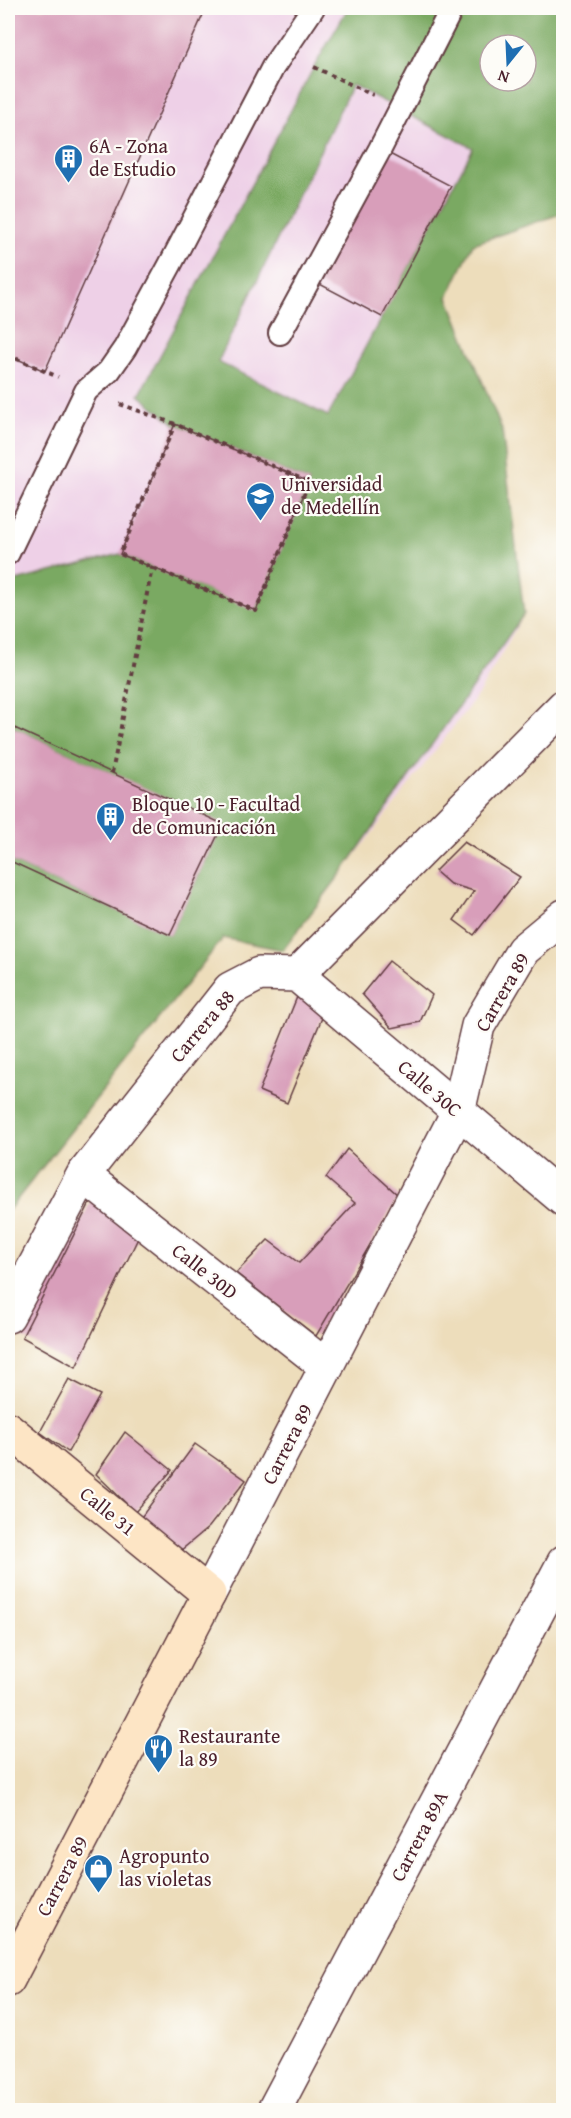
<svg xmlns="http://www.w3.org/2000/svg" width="571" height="2118" viewBox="0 0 571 2118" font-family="'Gentium Book Plus',serif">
<rect width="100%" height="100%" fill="#fdfcf7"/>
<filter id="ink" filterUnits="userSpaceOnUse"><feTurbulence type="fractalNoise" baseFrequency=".0167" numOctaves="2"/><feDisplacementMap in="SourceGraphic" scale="12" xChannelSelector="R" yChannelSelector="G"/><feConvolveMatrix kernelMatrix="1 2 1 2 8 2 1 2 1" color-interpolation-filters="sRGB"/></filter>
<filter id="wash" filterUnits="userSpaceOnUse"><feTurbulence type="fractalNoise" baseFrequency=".008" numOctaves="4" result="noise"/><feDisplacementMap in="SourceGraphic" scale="24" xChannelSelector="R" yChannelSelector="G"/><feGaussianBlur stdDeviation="1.35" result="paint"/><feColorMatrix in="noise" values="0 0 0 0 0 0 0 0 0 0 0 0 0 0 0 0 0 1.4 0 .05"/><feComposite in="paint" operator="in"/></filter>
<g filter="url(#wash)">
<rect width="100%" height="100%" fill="#edddbb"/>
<path fill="#eed0e7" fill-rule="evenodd" d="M8,8H563V207L473,244L448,297L502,430L524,614L479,693L283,950L223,938L8,1211ZM490,45H526V81H490Z"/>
<path fill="#7aa962" stroke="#626446" stroke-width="1.5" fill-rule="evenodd" d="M348,8H563V213L473,244L448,297L502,430L524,614L340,875L283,950L223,938L8,1211V860L170,935L223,825L8,725V583L120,554L256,610L309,482L175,424L139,395L314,67ZM490,45H526V81H490ZM352,85L473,148L328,416L218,362Z"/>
<g id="blocks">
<path fill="#d89eba" d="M8,8H206L45,371L8,355Z
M380,149L451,186L382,317L312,280Z
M175,424L309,482L256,611L120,554Z
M8,725L223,824L170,935L8,860Z
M464,842L520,877L474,935L454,920L474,891L450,884L435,871Z
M389,961L432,995L420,1022L392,1028L362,994Z
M299,992L326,1008L287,1103L259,1091Z
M347,1149L399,1196L316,1336L236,1273L268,1240L299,1263L355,1203L326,1178Z
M92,1199L140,1234L76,1367L22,1337Z
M69,1379L100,1395L68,1452L40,1432Z
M125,1432L172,1470L135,1512L96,1474Z
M195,1444L246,1480L209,1527L180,1551L139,1520Z"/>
</g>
</g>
<g filter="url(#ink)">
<use href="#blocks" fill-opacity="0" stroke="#623c41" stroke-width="1.5"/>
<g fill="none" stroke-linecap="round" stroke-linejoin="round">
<defs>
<path id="lane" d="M280,333L380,149L452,8
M8,553L86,391L109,371L125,348L170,265L273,67L313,8"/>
<path id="street" d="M297,975L564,1200
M83,1175L327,1367
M8,1316L83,1175L230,989L259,974L297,975L564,706
M209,1594L458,1112L478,1026L523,950L564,916
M274,2110L564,1562"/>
<path id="secondary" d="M8,1429L209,1594L8,1980"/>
</defs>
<use href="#lane" stroke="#623c41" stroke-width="26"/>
<use href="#street" stroke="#623c41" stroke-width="36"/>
<use href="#secondary" stroke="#623c41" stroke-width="36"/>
<path stroke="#623c41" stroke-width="4" stroke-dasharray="4.5 4.5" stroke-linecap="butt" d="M314,67L373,95
M8,355L58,377
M120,404L175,424L309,482L256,611L120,554L175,424
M112,773L152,568"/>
<use href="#lane" stroke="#fff" stroke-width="22"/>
<use href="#street" stroke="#fff" stroke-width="33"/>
<use href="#secondary" stroke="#fde5c5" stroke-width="33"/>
</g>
</g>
<defs>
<symbol id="building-pin" viewBox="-11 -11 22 30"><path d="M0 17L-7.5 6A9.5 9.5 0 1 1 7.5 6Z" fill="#1f6fb2" stroke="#fdfcf7"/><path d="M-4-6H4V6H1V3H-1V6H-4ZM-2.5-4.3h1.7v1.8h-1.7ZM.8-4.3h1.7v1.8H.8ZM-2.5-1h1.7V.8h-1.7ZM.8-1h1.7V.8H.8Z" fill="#fff"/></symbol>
<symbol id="university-pin" viewBox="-11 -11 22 30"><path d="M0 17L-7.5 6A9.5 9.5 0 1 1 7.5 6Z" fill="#1f6fb2" stroke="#fdfcf7"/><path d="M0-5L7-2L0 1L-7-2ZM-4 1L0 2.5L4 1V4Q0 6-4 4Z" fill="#fff"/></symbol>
<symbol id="restaurant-pin" viewBox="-11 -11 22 30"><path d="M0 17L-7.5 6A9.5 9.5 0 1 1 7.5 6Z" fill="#1f6fb2" stroke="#fdfcf7"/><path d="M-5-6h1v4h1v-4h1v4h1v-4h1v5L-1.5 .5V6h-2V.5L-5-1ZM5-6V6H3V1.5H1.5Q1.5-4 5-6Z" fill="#fff"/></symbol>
<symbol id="shop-pin" viewBox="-11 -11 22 30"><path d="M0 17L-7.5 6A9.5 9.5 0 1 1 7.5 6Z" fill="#1f6fb2" stroke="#fdfcf7"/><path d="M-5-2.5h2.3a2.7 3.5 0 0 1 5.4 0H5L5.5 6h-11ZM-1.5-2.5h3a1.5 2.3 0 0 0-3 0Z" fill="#fff"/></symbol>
</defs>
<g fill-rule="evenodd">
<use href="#building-pin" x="52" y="142" width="33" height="45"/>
<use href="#university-pin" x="244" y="480" width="33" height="45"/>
<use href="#building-pin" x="94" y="800" width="33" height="45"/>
<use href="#restaurant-pin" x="142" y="1732" width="33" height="45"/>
<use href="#shop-pin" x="82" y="1852" width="33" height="45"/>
</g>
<g text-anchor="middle" stroke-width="4.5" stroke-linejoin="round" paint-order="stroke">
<g font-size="20" fill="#4a1f2b" stroke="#fdfcf7" text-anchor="start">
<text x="89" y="153">6A - Zona<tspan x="89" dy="23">de Estudio</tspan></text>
<text x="281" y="491">Universidad<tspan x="281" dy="23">de Medellín</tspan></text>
<text x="132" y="811">Bloque 10 - Facultad<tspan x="132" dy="23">de Comunicación</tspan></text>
<text x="179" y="1743">Restaurante<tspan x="179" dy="23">la 89</tspan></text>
<text x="119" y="1863">Agropunto<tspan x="119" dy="23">las violetas</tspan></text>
</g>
<g font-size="20" fill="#4a1f2b" stroke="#fdfcf7">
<text transform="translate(502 992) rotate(-60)" y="7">Carrera 89</text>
<text transform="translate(202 1026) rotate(-50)" y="7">Carrera 88</text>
<text transform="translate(430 1088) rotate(40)" y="7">Calle 30C</text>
<text transform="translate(205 1271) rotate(38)" y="7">Calle 30D</text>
<text transform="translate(287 1444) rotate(-63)" y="7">Carrera 89</text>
<text transform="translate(108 1511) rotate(39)" y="7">Calle 31</text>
<text transform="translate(419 1836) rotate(-62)" y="7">Carrera 89A</text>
<text transform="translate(62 1876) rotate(-62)" y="7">Carrera 89</text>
</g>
</g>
<rect width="571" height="2118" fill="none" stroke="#fdfcf7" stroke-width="30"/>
<g transform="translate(508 63) rotate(198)"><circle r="28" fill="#fdfcf7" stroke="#b5a4a5" stroke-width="1.5"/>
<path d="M0-4.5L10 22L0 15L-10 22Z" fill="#1f6fb2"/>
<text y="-9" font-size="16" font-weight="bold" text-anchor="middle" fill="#4a1f2b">N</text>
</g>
</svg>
